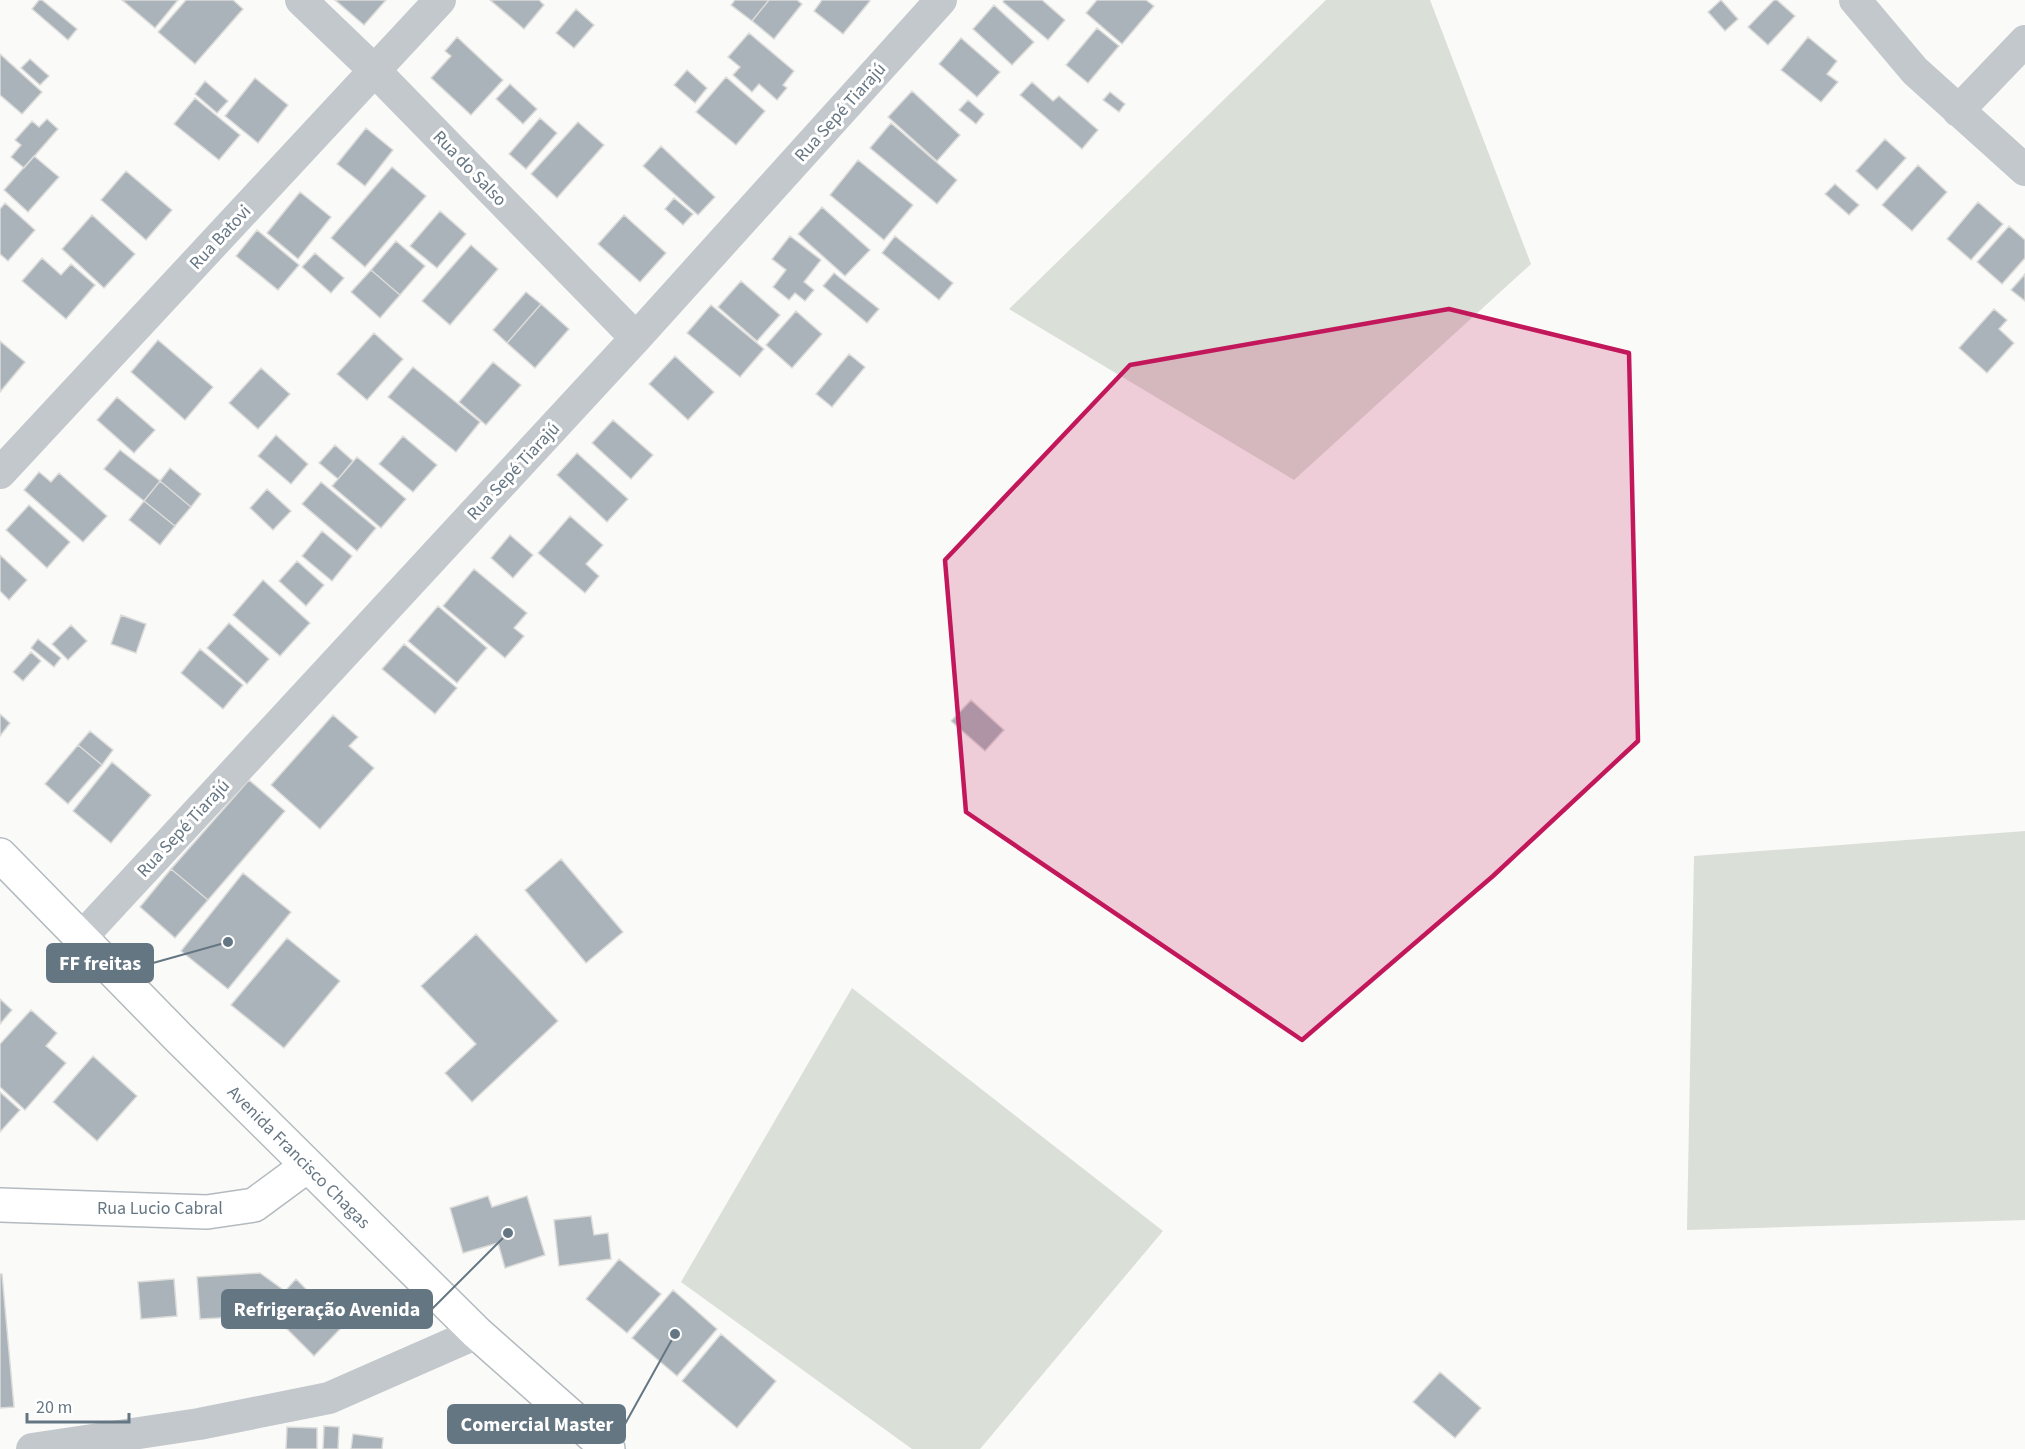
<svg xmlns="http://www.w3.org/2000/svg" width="2025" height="1449" viewBox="0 0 2025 1449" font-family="'Source Sans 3',sans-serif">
<rect width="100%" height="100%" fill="#fafaf8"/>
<path fill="#dadfd7" d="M1326,0H1430L1531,264L1294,480L1009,309Z
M2025,831V1220L1687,1230L1694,856Z
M852,988L1163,1231L980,1449H912L681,1282Z"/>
<path fill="#aab3b9" stroke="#dcdcda" stroke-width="1.5" d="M39,0H42L77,29L68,40L32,9Z
M122,0H178L155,28Z
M186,0H233L243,9L195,64L158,32Z
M335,0H386L364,25Z
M490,0H539L544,5L524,29Z
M735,0H769L752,21L731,5Z
M769,0H797L802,4L774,39L752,21Z
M822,0H869L870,1L843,34L814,11Z
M1004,0H1042L1065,20L1048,40L1003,2Z
M1097,0H1146L1154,6L1122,44L1086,13Z
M1721,0L1738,19L1725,31L1708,12Z
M1774,0H1777L1795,16L1768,45L1748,27Z
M994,5L1034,42L1012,65L973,29Z
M576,9L594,25L574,48L556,33Z
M1097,28L1119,46L1088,83L1066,65Z
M749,33L794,71L783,85L787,88L777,100L759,84L752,92L733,75L740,67L728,57Z
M457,37L503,80L471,115L431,78L451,56L445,51Z
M1808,37L1837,61L1827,74L1838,82L1821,102L1781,70Z
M961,38L1000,72L977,97L939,64Z
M0,54L42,92L22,114L0,95Z
M30,59L49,76L40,85L21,68Z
M687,70L707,88L695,103L674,85Z
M726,77L765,111L736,145L696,112Z
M255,78L288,105L258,143L225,116Z
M205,81L228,101L217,113L195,94Z
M1032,82L1053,101L1059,96L1098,130L1082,149L1020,95Z
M510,84L537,109L523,124L496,99Z
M912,91L960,135L937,161L888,117Z
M1110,92L1125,104L1119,112L1103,100Z
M195,98L240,135L219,160L174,124Z
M968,100L984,114L976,124L959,110Z
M540,118L557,133L526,169L509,154Z
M47,119L58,129L24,168L11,157L21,145L15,140L32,121L39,127Z
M578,122L604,145L557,198L531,174Z
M891,123L957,180L937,204L870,148Z
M366,128L393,150L365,186L337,164Z
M1885,139L1906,158L1877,190L1856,171Z
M661,146L715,197L698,215L643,166Z
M34,156L59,177L28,212L4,190Z
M858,160L913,205L884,240L830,195Z
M1918,165L1947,192L1912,231L1882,205Z
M392,167L426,196L365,267L331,238Z
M126,171L172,210L146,240L101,200Z
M1835,184L1859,205L1849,215L1825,194Z
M300,192L331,217L298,259L267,233Z
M674,198L693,214L683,225L665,209Z
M1978,202L2003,224L1971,260L1947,239Z
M5,203L35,230L8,261L0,254V209Z
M822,207L870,250L845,276L798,234Z
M440,211L466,234L437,268L410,246Z
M92,215L135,254L104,288L62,249Z
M624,215L666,253L640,282L598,244Z
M2009,226L2025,240V258L2002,284L1977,262Z
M257,230L299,265L278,290L236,256Z
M790,236L821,260L804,282L814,290L805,301L795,293L789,300L773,287L786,270L772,259Z
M895,236L953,283L939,300L882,253Z
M396,241L425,266L400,295L371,270Z
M471,245L498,269L450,325L422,301Z
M315,253L344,278L331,293L302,267Z
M42,258L61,275L71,264L95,285L66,319L22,281Z
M371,270L400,295L380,318L351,292Z
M834,273L879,309L867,323L823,286Z
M2025,274V301L2011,290Z
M741,281L780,315L757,341L718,307Z
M526,292L541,304L507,343L493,330Z
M541,304L569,329L535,368L507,343Z
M711,305L764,349L740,377L687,333Z
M1994,309L2007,320L1999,329L2014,343L1987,373L1959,348Z
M796,311L822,334L792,368L766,345Z
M374,333L403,359L367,400L337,374Z
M158,340L213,387L185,420L131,372Z
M0,341L25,362L0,392Z
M849,354L865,367L832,407L816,394Z
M675,356L714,392L688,420L649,384Z
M493,362L521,385L486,425L459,402Z
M413,367L480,422L456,452L388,397Z
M261,368L290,394L258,429L229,403Z
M117,397L155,430L134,453L97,420Z
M613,420L653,455L631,479L592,443Z
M276,435L308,464L291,484L258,456Z
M403,436L437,465L413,492L379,464Z
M335,445L353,461L338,479L319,463Z
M120,450L160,481L144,501L104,469Z
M577,453L628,499L607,522L557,475Z
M357,457L406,499L381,528L332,486Z
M170,468L201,494L191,507L160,481Z
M39,472L51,482L59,473L107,516L83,542L24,490Z
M160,481L191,507L175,526L144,501Z
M321,482L376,528L357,551L302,504Z
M267,489L291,511L273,530L250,508Z
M144,501L175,526L160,545L129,520Z
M29,505L70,542L47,568L6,530Z
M570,516L603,545L586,564L599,576L585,593L538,553Z
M322,531L352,556L332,581L302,556Z
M510,535L533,555L513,578L491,558Z
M0,555L27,580L9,600L0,591Z
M297,561L324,585L306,606L279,581Z
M474,569L527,613L514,628L524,636L505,658L443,606Z
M263,580L310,623L280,656L233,615Z
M438,606L487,648L457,683L408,641Z
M121,615L146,624L136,653L111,644Z
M229,623L269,659L247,684L207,648Z
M71,625L87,641L68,660L52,644Z
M38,639L61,658L54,667L31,648Z
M404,644L457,688L435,714L382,669Z
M200,649L243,685L223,709L181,673Z
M31,652L41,661L23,681L13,672Z
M971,700L1004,730L985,751L951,721Z
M0,714L10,723L0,736Z
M333,715L358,737L349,746L374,768L320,829L271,785Z
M90,731L113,750L102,765L78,745Z
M78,745L102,765L68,804L45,784Z
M112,762L151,795L111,843L73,811Z
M249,780L285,811L208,900L171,869Z
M561,859L623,932L586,963L525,890Z
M171,869L208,900L175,938L140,907Z
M243,873L291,912L228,989L181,951Z
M476,934L558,1021L472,1102L445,1073L476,1044L421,986Z
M287,938L340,981L284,1048L231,1005Z
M0,999L12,1010L0,1024Z
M31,1010L57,1033L46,1046L66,1063L25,1110L0,1087V1044Z
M93,1056L137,1096L97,1141L53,1102Z
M0,1092L20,1110L0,1132Z
M488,1196L492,1207L527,1196L545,1255L505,1268L498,1243L463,1253L450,1208Z
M591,1216L594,1235L608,1233L611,1259L559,1266L554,1220Z
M619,1259L661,1294L627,1333L586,1299Z
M260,1273L285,1291L296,1279L343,1326L314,1356L273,1315L200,1319L197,1277Z
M0,1274H2L14,1407L0,1408Z
M174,1279L177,1316L141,1319L138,1282Z
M673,1290L717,1329L677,1376L632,1338Z
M721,1334L776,1381L737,1428L682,1381Z
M1440,1372L1481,1408L1455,1438L1413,1402Z
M324,1426L339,1427L338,1449H323Z
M287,1427L317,1428V1449H286Z
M353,1434L383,1438L382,1449H351Z"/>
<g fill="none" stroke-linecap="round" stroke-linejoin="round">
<defs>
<path id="secondary" d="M0,855L178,1037L477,1333L608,1449
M0,1205L207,1212L254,1205L307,1166"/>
</defs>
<use href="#secondary" stroke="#b3babf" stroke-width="36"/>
<path stroke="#c3c8cc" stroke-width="32" d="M301,0L375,71L636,338
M1855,0L1915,71L2025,170
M1958,111L2025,41
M0,473L440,0
M81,938L636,338L941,0
M32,1449L199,1424L329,1398L477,1333"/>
<use href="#secondary" stroke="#fff" stroke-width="33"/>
</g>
<path fill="#c2185b" fill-opacity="0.2" stroke="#c2185b" stroke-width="4.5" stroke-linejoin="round" d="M1449,309L1629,353L1638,741L1493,876L1302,1040L966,812L945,560L1130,365Z"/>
<g text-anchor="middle" stroke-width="6" stroke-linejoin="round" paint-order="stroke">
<g font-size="18" fill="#657683" stroke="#fff">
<text transform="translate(840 112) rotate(-48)" y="6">Rua Sepé Tiarajú</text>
<text transform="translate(470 168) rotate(46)" y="6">Rua do Salso</text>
<text transform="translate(220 237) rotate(-47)" y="6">Rua Batovi</text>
<text transform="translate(513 471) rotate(-47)" y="6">Rua Sepé Tiarajú</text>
<text transform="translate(183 828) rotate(-47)" y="6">Rua Sepé Tiarajú</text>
<text transform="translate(299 1157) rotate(45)" y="6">Avenida Francisco Chagas</text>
<text x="160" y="1214">Rua Lucio Cabral</text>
</g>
</g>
<path fill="none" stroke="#657683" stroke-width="2" d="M228 942L153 963M508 1233L432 1309M675 1334L625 1424"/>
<g fill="#657683" stroke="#fff" stroke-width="2">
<circle cx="228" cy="942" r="6"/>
<circle cx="508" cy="1233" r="6"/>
<circle cx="675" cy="1334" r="6"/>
</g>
<g fill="#657683" stroke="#657683" stroke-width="2">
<rect x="47" y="944" width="106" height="38" rx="6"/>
<rect x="222" y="1290" width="210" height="38" rx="6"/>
<rect x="448" y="1405" width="177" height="38" rx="6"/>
</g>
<g font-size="20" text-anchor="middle" font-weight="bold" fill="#fff">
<text x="100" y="970">FF freitas</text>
<text x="327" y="1316">Refrigeração Avenida</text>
<text x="537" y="1431">Comercial Master</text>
</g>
<path d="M27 1413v9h102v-9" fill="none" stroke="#657683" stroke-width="3"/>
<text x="36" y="1413" font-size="18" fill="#657683" stroke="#ffffff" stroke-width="4.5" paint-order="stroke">20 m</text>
</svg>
